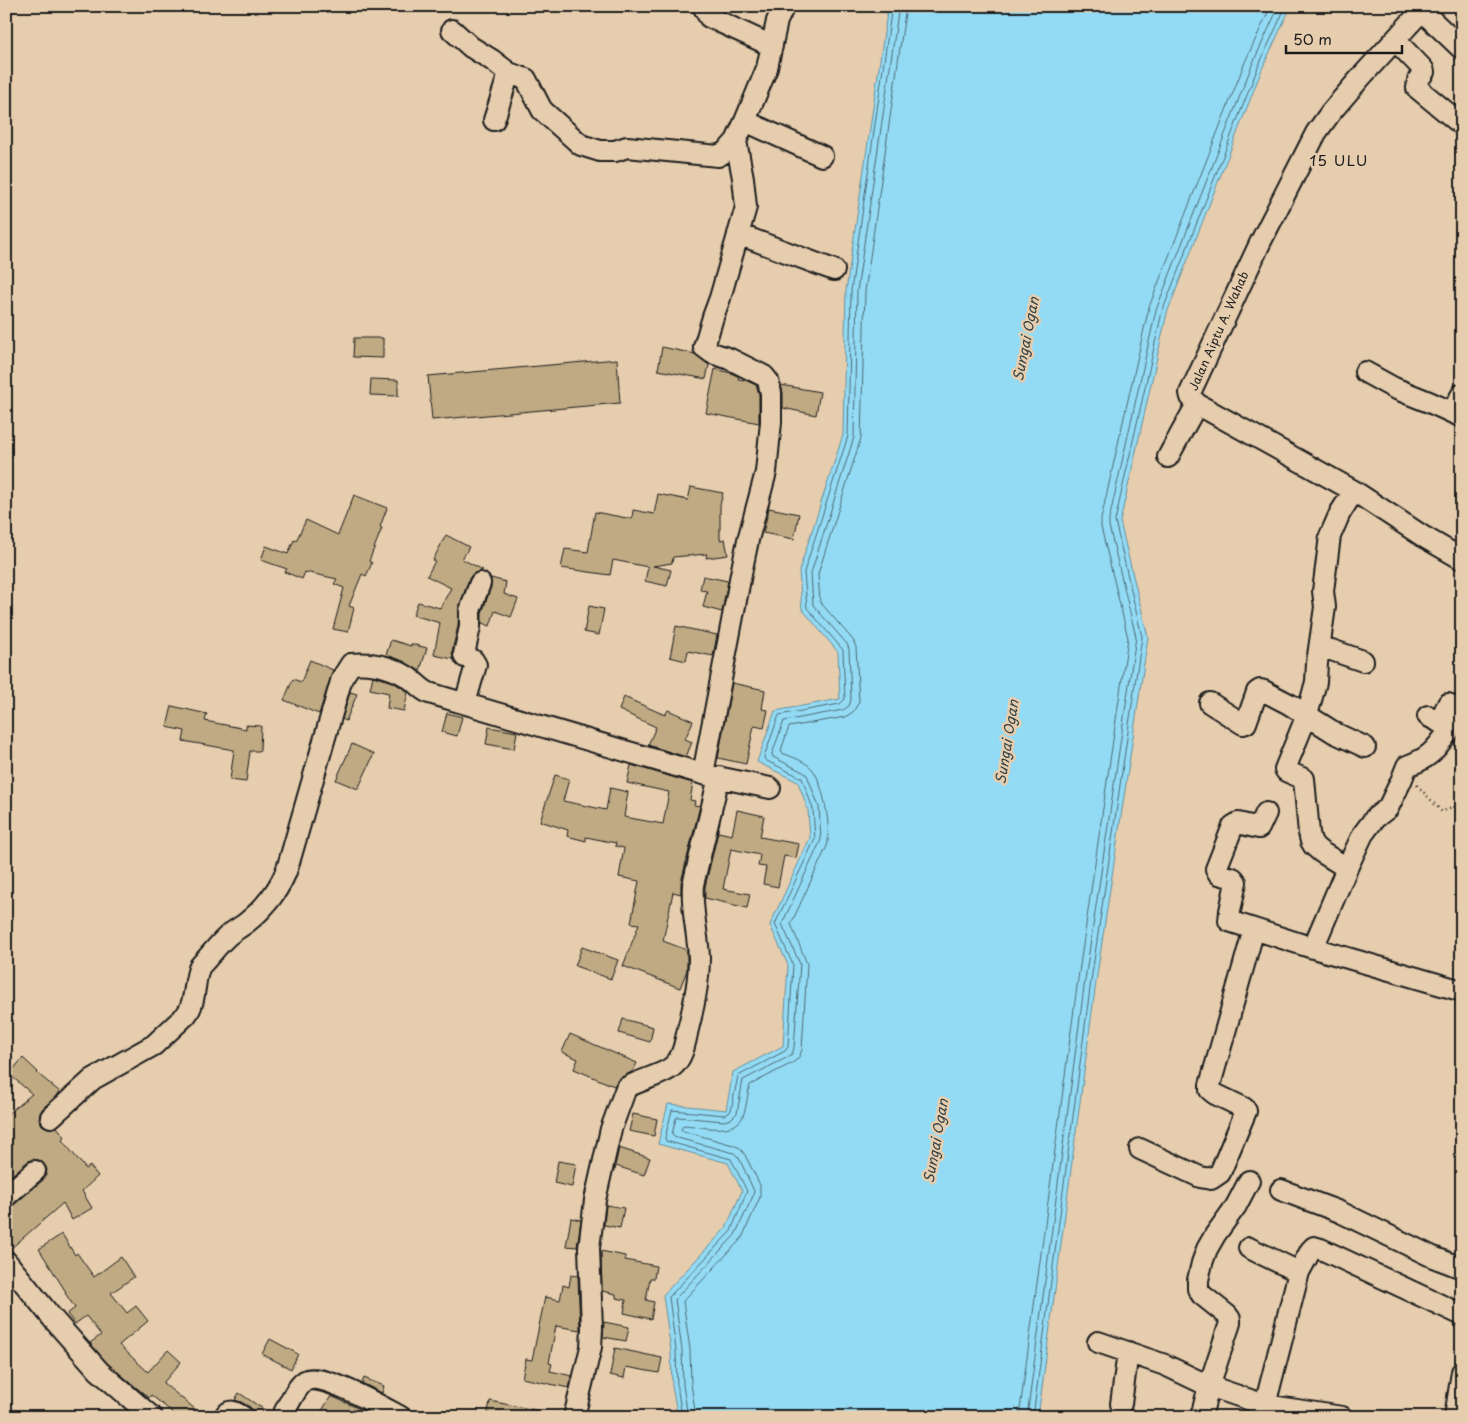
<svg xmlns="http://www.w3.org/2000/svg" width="1468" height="1423" viewBox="0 0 1468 1423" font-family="'Playpen Sans',sans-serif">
<rect width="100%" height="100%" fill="#e6cdae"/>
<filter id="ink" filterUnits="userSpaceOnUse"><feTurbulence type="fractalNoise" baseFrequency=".02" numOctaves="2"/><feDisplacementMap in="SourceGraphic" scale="10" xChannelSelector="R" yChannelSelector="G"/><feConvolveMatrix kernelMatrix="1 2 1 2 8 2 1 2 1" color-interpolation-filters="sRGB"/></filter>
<g filter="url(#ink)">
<path fill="#93dbf5" stroke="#638f9e" d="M888,6H1291L1262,69L1167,313L1120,522L1148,637L1096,982L1038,1417H678L672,1386L671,1351L663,1295L726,1228L742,1191L728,1163L658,1144L668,1104L726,1110L733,1072L783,1046L788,965L770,925L810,838L808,810L798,782L757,762L775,711L840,699L838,652L802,609L799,571L843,435L846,291Z"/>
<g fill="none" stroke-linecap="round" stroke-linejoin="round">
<path stroke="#4c6873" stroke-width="1" d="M682,1417L677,1385L676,1350L669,1297L731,1231L747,1191L731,1159L666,1141L665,1138L672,1110L724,1115L729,1113L731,1110L738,1076L785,1051L788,1047L793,965L775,924L815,839L813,809L802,778L765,760L764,757L779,715L840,704L845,699L843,650L807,608L804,572L848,436L851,291L892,6
M688,1417L683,1385L682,1350L675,1299L735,1235L753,1196L754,1191L739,1158L734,1153L674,1137L672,1134L676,1118L678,1117L724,1121L731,1119L737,1113L743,1080L788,1057L792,1054L794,1048L800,964L782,924L821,840L819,807L807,775L803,772L773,757L772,754L784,721L843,710L849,706L851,700L849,649L847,644L813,605L811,573L854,437L857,291L899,6
M696,1417L691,1384L690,1349L683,1301L742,1238L760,1197V1185L745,1155L740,1148L733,1145L683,1131L681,1129L684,1125C701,1126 735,1136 743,1116C747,1107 747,1095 750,1085L794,1062L799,1057L802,1050L807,964L791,924L827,846C832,830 823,783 813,770C806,761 792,757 782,753L781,750L789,727L845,717L853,712L859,702L856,647L853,640L820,602L818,574L861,438L865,292L906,6
M1019,1417L1078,979L1128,638L1101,527V519L1149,307L1245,62L1271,6
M1027,1417L1085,980L1136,637L1109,526V520L1156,310L1252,65L1279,6
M1033,1417L1091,981L1142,637L1115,521L1162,312L1258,67L1286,6"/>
</g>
<path fill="#bfaa83" stroke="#1c1c1c" d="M354,338H383V358L353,357Z
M662,347L695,354L709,365L706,379L658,370Z
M617,359L620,403L432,420L428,376Z
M715,369L731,373L739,377L738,379L745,380L756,385L759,394V423L706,413Z
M371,379L398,380V396L370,395Z
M781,385L820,392L816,415L783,408V393Z
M691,487L723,493L720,505V540L725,539L728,555L706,558L707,554L673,557L672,563L653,566L671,570L667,586L645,581L648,567L613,560L610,575L561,568L565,549L588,552L595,512L632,519L633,510L654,514L658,494L688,500Z
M354,495L387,508L380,527L382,528L369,561L372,563L366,576L362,574L349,606L354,608L348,632L333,629L344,588L334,584L337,579L305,572L302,579L285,572L287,569L261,560L266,546L288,554L294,540L296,541L306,520L338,535Z
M769,508L799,514L794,539L763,533Z
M446,535L469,547L462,559L483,570L473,574L469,579L459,607L458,626L452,651L453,659L434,655L440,623L413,615L418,602L440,608L451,588L427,576L435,561L433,560Z
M703,576L728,581L722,612L703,607L707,591L700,590Z
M491,578L506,582L504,594L518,599L511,617L495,611L490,626L482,623V613L491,587Z
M589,606L604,609L599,635L584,632Z
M676,626L717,635L713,656L688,651L686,661L670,657Z
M391,640L411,646V644L427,648L420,671L403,661L386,655Z
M310,660L333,670L319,714L284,700L293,679L301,682Z
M373,676L393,682L408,692L404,711L387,708L389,693L370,689Z
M732,683L765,690L762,709L768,710L764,728L754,726L746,764L718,758Z
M350,692L357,694L346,721L342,719Z
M624,697L665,715L668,710L693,721L685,739L692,742L686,757L648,745L656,727L619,710Z
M172,706L207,714L205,721L246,729V725L261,726L260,751H250L246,782L230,780L234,750L183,741L185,731L167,727Z
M447,713L462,717L457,736L442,732Z
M489,727L517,732L514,749L486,744Z
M352,744L374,754L358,789L336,780Z
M631,765L693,783L690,800L695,801L694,805L700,806L681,882V894L673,892L663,941L687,950V970L680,988L623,966L639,924L631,923L639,881L619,877L624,848L615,846L616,843L586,837V841L567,836L568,830L540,821L555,775L569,779L563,801L606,810L610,788L628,792L624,817L663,824L669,792L627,783Z
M737,810L764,816L760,837L799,844L796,858L784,856L778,887L763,884L766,867L758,866L760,855L731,849L723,889L750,894L747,908L705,898V887L718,832L732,835Z
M582,947L618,960L611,979L575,966Z
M623,1019L653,1027L650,1042L619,1033Z
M570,1034L637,1063L633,1071L620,1078L614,1086L574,1069L578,1059L562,1052Z
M23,1058L38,1072L37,1073L60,1092L43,1108L40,1113L39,1119L42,1125L48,1128L57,1127L65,1137L62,1140L86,1169L90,1166L98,1176L82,1191L92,1208L72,1220L63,1203L9,1250L6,1249V1208L14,1205L43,1180L46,1175L47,1169L44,1164L39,1160L32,1159L27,1162L6,1180V1115L32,1094L9,1074Z
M633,1114L657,1119L654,1136L629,1131Z
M619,1148L650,1158L644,1175L616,1166L615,1170H614Z
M558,1161L576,1164L572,1187L554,1183Z
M606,1205L624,1208L620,1228L604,1225Z
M571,1218L581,1220L577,1247L566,1246Z
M62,1234L75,1255L77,1253L94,1277L121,1257L134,1277L111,1293L127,1313L136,1306L148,1321L119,1345L148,1372L168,1350L181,1362L163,1383L205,1417H178L151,1395L149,1398L107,1363L90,1343L101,1335L86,1316L75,1324L67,1314L75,1308L65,1293L66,1292L39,1249Z
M601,1251L625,1256V1260L656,1266L654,1278H650L646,1300L654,1302L651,1319L624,1313L626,1300L616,1298V1294L602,1291Z
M571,1275L578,1276L580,1330L556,1326L549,1363L552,1364L550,1371L572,1376L569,1388L522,1378L526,1359L532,1360L545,1297L560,1300L563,1285L569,1287Z
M604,1322L629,1327L626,1341L603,1337Z
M270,1339L298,1354L291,1369L262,1354Z
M615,1348L662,1358L659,1373L626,1367L624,1378L610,1375Z
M364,1378L384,1386L382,1393L362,1383Z
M239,1393L271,1414L270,1417H255L254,1412L250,1407L241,1402L235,1400Z
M331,1396L362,1410L373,1415V1417H318Z
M490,1401L540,1411L539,1417H487Z"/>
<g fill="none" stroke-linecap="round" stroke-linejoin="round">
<defs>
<path id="minor" d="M703,6L709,17L772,46
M1426,6L1361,77L1331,112L1316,133L1261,241L1190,393L1191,397L1197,404L1354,491L1424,537L1462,559
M1422,11L1462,49
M452,30L471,47L492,60L509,73L526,79L542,110L581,145L600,151H615L627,147L718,156L727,151L736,141L745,121L767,68L777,21L784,6
M1395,40L1423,69L1424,72L1418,80L1417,88L1462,125
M494,120L509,73
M745,121L822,156
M738,234L834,270
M1365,372L1394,388L1429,402L1462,417
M1452,412L1462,394
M1168,457L1197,404
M1320,646L1363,661
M465,703L476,665L473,660L465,657L464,654L470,627V611L480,583
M1210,703L1243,724L1246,723L1257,692L1260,690L1264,691L1289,704L1335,733L1365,747
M1439,722L1448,704L1459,711L1462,707
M703,774L741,574L748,540L766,472L771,422V393L768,381L764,376L730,359L712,353L704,347L713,317L720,298L746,207L743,178L736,141
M1266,813L1259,828L1238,823L1233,826L1216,869L1219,874L1233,878L1236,882L1230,911L1229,921L1313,948L1462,991
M1347,868L1321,852L1314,846L1311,841L1309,833L1304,779L1286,771L1285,769L1307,715L1316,682L1317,663L1325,607L1323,591L1330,536L1340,513L1354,491
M1313,948L1347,868L1363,834L1375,818L1388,808L1401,781L1407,766C1430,758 1435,750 1449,731V727L1428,716
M51,1117L93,1079L154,1045L186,1015C197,1002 193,981 200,966C210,956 219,943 230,934C235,930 241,927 246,923C264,909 281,888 288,866L342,678L351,664C373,662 394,667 412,680C418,685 422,690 429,693L703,774L770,788
M1140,1149L1200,1177L1211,1179L1220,1173L1246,1111L1244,1108L1215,1094L1210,1090V1085L1254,929
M1281,1190L1340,1212L1433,1257L1462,1268
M6,1196L35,1171
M1249,1248L1299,1272
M6,1261L53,1319L99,1371L152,1417
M1098,1342L1165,1365L1209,1386L1265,1405L1342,1417
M1121,1404L1128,1352
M224,1417C230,1408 236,1412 243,1417
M282,1417C287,1407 296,1387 305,1381C321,1371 384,1408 401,1417
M574,1417L591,1347L592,1328L589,1248L595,1200L611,1129L626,1088C639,1080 663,1075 672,1067C683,1058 685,1043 688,1029C694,1006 699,982 699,958C698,933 691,910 693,885L719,777
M1201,1417L1209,1386L1230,1323V1319L1227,1315L1202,1295L1198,1289V1280L1202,1263L1207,1249L1215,1235L1236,1206L1249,1181
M1262,1417L1299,1272L1311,1250L1314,1247L1321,1249L1462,1315
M1455,1417L1462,1372"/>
</defs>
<use href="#minor" stroke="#1c1c1c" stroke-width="24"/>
<path stroke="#1c1c1c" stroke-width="2.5" stroke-dasharray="1 4" stroke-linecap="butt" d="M1417,785L1442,812L1453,806L1458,812L1462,808"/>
<use href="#minor" stroke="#e6cdae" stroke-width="20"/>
</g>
</g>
<g text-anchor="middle" stroke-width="5" stroke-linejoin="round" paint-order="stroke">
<g font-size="12" fill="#1c1c1c" stroke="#e6cdae">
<text transform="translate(1219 331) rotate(-66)" y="4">Jalan Aiptu A. Wahab</text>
</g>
<g font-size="14" font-style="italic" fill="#344247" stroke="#e6cdae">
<text transform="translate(1026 339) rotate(-79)" y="5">Sungai Ogan</text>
<text transform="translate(1007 742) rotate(-81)" y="5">Sungai Ogan</text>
<text transform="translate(936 1141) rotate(-80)" y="5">Sungai Ogan</text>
</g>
<g font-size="15" letter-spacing="1" fill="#1c1c1c" stroke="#e6cdae">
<text x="1339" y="166">15 ULU</text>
</g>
</g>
<rect width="1468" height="1423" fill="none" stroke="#e6cdae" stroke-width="25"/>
<rect x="12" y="12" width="1443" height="1398" fill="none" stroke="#1c1c1c" stroke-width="2" filter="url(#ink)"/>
<path d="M1286 45v8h116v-8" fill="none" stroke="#1c1c1c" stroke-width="2.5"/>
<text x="1293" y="45" font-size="15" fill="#1c1c1c" stroke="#e6cdae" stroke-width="4" paint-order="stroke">50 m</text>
</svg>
